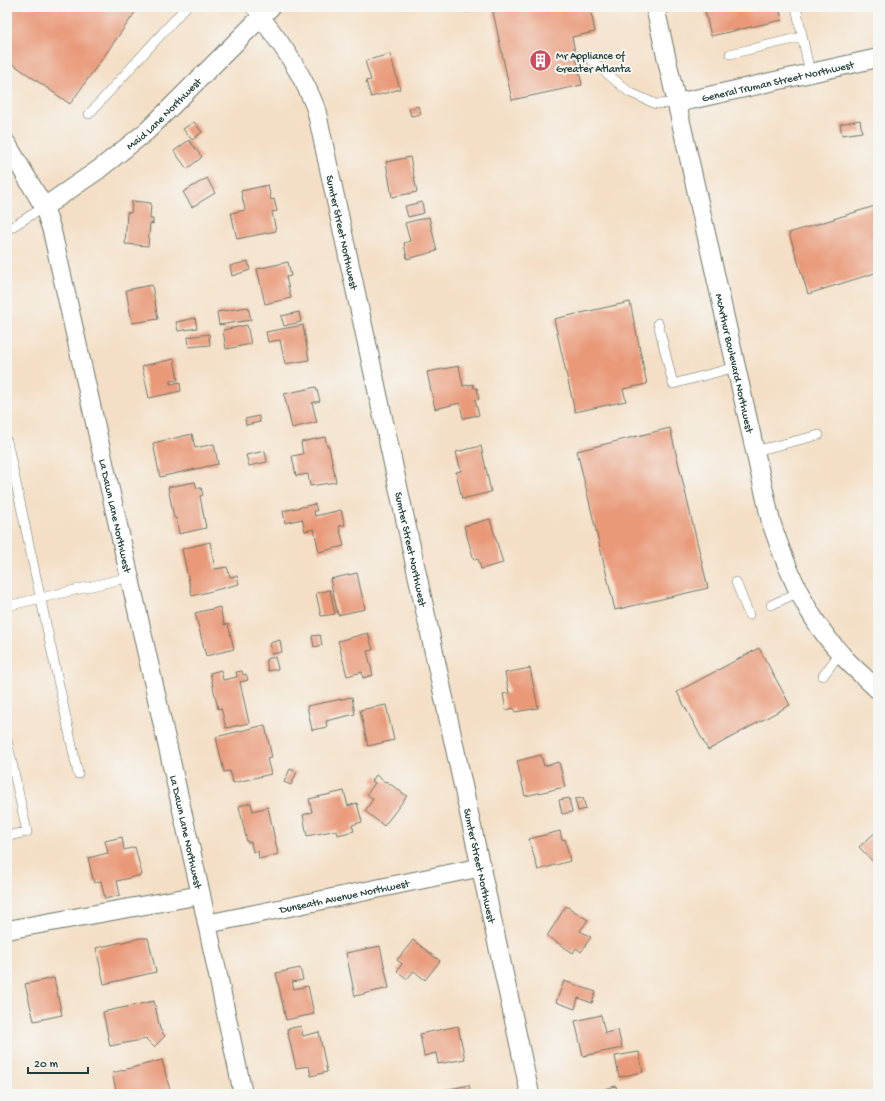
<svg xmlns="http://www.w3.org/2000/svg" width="885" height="1101" viewBox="0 0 885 1101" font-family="'Gochi Hand',sans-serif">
<rect width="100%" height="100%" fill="#f6f6f2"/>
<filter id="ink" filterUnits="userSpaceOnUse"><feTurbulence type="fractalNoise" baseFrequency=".025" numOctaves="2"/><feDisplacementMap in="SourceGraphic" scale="8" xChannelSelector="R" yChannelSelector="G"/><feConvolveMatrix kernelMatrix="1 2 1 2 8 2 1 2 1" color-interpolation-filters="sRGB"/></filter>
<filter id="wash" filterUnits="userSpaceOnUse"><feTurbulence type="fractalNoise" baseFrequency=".012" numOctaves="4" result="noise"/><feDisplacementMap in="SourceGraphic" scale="16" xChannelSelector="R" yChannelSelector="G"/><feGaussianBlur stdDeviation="0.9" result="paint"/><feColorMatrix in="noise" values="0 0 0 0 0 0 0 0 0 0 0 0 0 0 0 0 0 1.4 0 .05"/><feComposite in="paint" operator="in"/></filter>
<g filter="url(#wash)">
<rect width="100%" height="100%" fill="#f4dfc6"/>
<g id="blocks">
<path fill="#e99978" d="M7,7H139L70,104L7,60Z
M466,7H480V8L466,11Z
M492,7H590L595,32L572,37L582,85L512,100Z
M704,7H779L782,20L711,36Z
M390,54L400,89L371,97L366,81L371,80L365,61Z
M418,106L421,114L411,116L409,109Z
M860,120L862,132L842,135L840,124Z
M194,122L202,132L192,140L183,129Z
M189,140L202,157L187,169L174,151Z
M410,157L417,192L392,197L386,162Z
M207,178L215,193L192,207L183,192Z
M268,185L271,200L274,199L277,211L272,212L276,231L237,239L231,213L245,210L241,191Z
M132,201L151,203L150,219H153V224L150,223L148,246L125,244L127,212L131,213Z
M422,202L424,213L408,217L405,206Z
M878,205V272L808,294L789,233Z
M429,217L437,251L407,259L404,243L410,241L405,223Z
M248,261L250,270L232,276L230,266Z
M288,262L291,276L286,277L291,298L265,304L257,269Z
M152,285L158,319L132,323L126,290Z
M630,302L647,384L623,389L626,401L575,412L554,319Z
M248,307L251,320L219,325L217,312Z
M299,312L301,322L284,326L281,316Z
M195,318L197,328L178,331L176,322Z
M247,325L251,344L226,349L223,330Z
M303,325L309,360L285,364L280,340L268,342L266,332Z
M209,334L210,345L189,347L188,337Z
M174,359L178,380L170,381V384L180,382L181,391L149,398L142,366Z
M459,366L463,386L473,384L474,388H477L479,399L475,400L479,415L463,418L460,403L435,409L427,372Z
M316,387L320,401L312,403L317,422L292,428L284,394Z
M259,416L260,422L246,425L245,419Z
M670,428L708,588L615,610L577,451Z
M192,434L195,448L214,444L218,464L160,477L153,443Z
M325,437L327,446H329L336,482L310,486L308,474L296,476L292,456L303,454L301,442Z
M481,446L491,492L462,499L456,472L461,471L456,452Z
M265,451L267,462L249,466L246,455Z
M195,482L197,488H201L203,495L200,496L206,528L179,534L176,518H174L168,487Z
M315,504L317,511H314L315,516L341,510L345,525L339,526L344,546L319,552L314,529L305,531L302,519L285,523L283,511Z
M490,519L503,563L481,569L478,559L474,560L464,526Z
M210,542L215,569L227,567L230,577L237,576L239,584L192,596L182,549Z
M357,573L365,609L338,615L330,579Z
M330,590L335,614L321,616L316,593Z
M220,607L224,625L228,624L234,649L206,656L195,613Z
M368,633L373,650L367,651L373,675L363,678L362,672L347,676L338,641Z
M320,635L322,645L314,647L312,636Z
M280,640L282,652L272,654L270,643Z
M759,648L790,705L708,750L677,692Z
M275,657L278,669L268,671L266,659Z
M530,668L538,708L515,712L514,708L506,710L503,694L509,693L505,673Z
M221,670L223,680L237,677L236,672L242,671L243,675L246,674L248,680L240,682L249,723L226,728L221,708L218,709L210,673Z
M352,697L355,714L326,721L327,727L312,730L307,706Z
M386,705L394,740L368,746L360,710Z
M265,725L272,758L267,759L271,774L233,783L230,771L224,772L216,737Z
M541,755L544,766L559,762L565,787L525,796L517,761Z
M290,769L297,772L291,785L284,782Z
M376,775L385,782L386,781L407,796L384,826L365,811L373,799L367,794L375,783L372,781Z
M344,791L348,806L357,803L362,822L352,825L354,831L338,835L337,830L307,836L303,815L312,812L309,799Z
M569,798L572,812L562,814L559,800Z
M583,798L586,809L578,811L575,799Z
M251,803L253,811L268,807L278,854L259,859L258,851L253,852L251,842H247L239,806Z
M878,830V867L859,847Z
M560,831L562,840L565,839L570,861L538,870L529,839Z
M122,837L124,850L135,847L142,875L117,881L120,895L105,899L101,881L94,883L88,858L108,853L105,841Z
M566,906L588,920L580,931L591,937L581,952L576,948L573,953L547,936Z
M140,938H148L156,972L104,984L96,948Z
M413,940L440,961L425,980L414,971L407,979L397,971L402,964L397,960Z
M380,946L389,988L355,996L346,953Z
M300,968L303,980L292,982L294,989L308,986L314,1014L286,1020L276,973Z
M54,978L62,1015L34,1021L25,984Z
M564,981L596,992L592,1003L578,998L575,1009L556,1002Z
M154,1001L160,1029L165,1036L154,1047L146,1039L110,1046L103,1012Z
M601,1015L605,1033L618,1030L622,1048L583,1056L575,1021Z
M7,1024L11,1041L7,1042Z
M301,1026L303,1036L319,1032L327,1072L311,1076L309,1066L296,1068L287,1029Z
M458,1026L465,1059L438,1064L436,1053L424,1056L420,1034Z
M639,1052L643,1072L619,1077L615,1056Z
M162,1060L171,1094H117L112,1073Z
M469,1085L471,1094H431V1093Z
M616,1086L618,1094H589V1093Z"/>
</g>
</g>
<g filter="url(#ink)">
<use href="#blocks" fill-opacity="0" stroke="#6a7667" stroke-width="1"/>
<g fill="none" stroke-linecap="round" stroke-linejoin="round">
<defs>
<path id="lane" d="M248,7L261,18
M796,7L810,73
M730,54L802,37
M591,60L629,92L656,104L677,103
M89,114L186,7
M7,230L44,207
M658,323L673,384L736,367
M7,441L78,774
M755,451L819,435
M736,582L749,615
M771,605L799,592
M7,606L130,577
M823,676L840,653
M7,740L27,832L7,836"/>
<g id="street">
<path id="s1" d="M655,7L771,522C787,569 806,617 841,654C852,667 866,678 878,690"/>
<path id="s2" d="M261,18C284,46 303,75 316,109L530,1094"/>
<path id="s3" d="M677,103L878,58"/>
<path id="s4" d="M7,144L44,207L52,231L201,895L243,1094"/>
<path id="s5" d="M44,207L98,170L147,131L271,7"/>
<path id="s6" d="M207,924L482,867"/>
<path d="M7,930L201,895"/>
</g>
</defs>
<use href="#lane" stroke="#6a7667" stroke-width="10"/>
<use href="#street" stroke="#6a7667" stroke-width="20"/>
<use href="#lane" stroke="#fff" stroke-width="9"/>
<use href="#street" stroke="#fff" stroke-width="18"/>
</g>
</g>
<defs>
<symbol id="building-disc" viewBox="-11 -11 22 22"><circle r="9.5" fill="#d1495b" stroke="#f6f6f2"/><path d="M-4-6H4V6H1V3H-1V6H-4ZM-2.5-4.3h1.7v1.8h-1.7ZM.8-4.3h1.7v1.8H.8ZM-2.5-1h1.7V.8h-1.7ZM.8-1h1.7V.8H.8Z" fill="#fff"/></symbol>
</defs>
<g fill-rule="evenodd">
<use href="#building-disc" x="528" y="48" width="25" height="25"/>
</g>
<g text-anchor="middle" stroke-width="4" stroke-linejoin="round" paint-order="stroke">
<g font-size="11" fill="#1f3d34" stroke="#f6f6f2" text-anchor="start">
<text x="556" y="59">Mr Appliance of<tspan x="556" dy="13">Greater Atlanta</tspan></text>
</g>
<g font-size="11" fill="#1f3d34" stroke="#f6f6f2">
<text dy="4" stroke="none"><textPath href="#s3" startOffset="103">General Truman Street Northwest</textPath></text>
<text dy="4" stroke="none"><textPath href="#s5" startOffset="152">Maid Lane Northwest</textPath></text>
<text dy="4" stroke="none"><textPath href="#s2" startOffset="233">Sumter Street Northwest</textPath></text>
<text dy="4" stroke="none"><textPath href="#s1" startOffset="365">McArthur Boulevard Northwest</textPath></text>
<text dy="4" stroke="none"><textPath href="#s4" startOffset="390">La Dawn Lane Northwest</textPath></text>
<text dy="4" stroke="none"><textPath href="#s2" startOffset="557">Sumter Street Northwest</textPath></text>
<text dy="4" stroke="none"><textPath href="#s4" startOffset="714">La Dawn Lane Northwest</textPath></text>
<text dy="4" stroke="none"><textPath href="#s2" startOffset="881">Sumter Street Northwest</textPath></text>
<text dy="4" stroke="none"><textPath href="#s6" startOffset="140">Dunseath Avenue Northwest</textPath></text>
</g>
</g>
<rect width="885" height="1101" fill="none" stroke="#f6f6f2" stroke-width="24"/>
<path d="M28 1067v6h60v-6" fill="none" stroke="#1f3d34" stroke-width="2"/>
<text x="34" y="1067" font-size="12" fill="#1f3d34" stroke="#f6f6f2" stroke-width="3" paint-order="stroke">20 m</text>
</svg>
